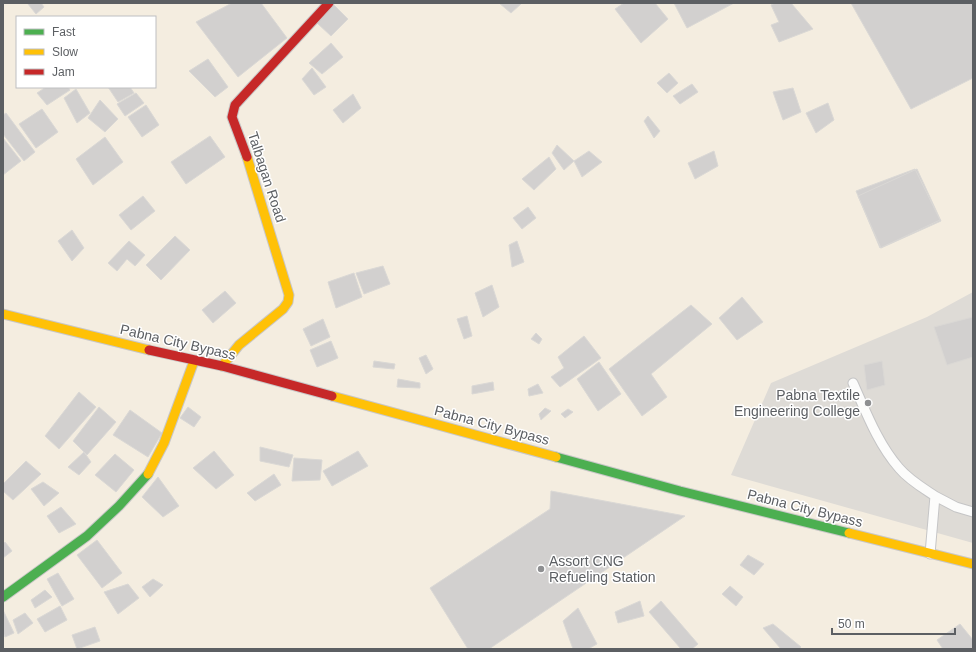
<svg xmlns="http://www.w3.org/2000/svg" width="976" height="652" viewBox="0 0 976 652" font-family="Helvetica,sans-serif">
<rect width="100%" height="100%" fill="#ebe9e6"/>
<path fill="#f4ede0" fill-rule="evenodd" d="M3,3H973V649H3ZM17,17H155V87H17Z"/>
<path fill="#dedbd6" d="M973,292V543L731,475L771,383L927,317Z"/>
<path fill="#d2d0cf" stroke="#dad8d5" d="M31,3H41L44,7L36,14L28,4Z
M232,3H261L287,38L238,77L196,22Z
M499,3H522L511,13Z
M624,3H655L668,19L641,43L615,9Z
M674,3H734L687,28Z
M775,3H791L813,29L779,42L771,25L779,22L771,5Z
M851,3H973V78L911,109Z
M334,5L348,19L331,36L317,23Z
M331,43L343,57L322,74L309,63Z
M208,59L228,87L215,97L189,71Z
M312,68L326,87L314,95L302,79Z
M669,73L678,83L667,93L657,83Z
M692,84L698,92L680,104L673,96Z
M46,87H68L70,90L47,105L37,93Z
M108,87H130L134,93L118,102Z
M793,88L801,112L783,120L773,92Z
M76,89L90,113L77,123L64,98Z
M136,93L144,103L125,116L117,104Z
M353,94L361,108L343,123L333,110Z
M100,100L118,119L105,132L88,118Z
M828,103L834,120L816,133L806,113Z
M146,105L159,125L142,137L128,117Z
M42,109L58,132L36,148L19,124Z
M6,113L35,152L24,161L3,134V115Z
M648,116L660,131L654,138L644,121Z
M210,136L225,157L186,184L171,162Z
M105,137L123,162L93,185L76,159Z
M3,138L21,161L3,175Z
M557,145L574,161L564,170L552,153Z
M589,151L602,162L582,177L574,161Z
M714,151L718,166L695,179L688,163Z
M549,157L556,169L534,190L522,179Z
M915,169L940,220L880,248L856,191Z
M917,169L941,221L881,248L858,196Z
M143,196L155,211L131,230L119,215Z
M528,207L536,218L522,229L513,218Z
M72,230L84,248L72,261L58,241Z
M175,236L190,250L161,280L146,265Z
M129,241L145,255L135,266L127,259L117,271L108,263Z
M517,241L524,262L512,267L509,245Z
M383,266L390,284L364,294L356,273Z
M354,273L362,297L336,308L328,282Z
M492,285L499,307L483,317L475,293Z
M225,291L236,303L213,323L202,310Z
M742,297L763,322L737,340L719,318Z
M691,305L712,324L651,374L667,397L642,416L609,369Z
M467,316L472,336L464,339L457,319Z
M973,317V357L947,365L934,327Z
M323,319L330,337L311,346L303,329Z
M536,333L542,339L539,344L531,339Z
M584,336L601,358L560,387L551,377L564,368L558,357Z
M331,341L338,358L317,367L310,350Z
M426,355L433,369L426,374L419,358Z
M374,361L395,364L394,369L373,367Z
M882,361L885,385L867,390L864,365Z
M599,362L621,394L598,411L577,379Z
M398,379L420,383V388L397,387Z
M493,382L494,390L472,394V386Z
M538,384L543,393L529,396L528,389Z
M79,392L96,407L59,449L45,436Z
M99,407L116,422L87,455L73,441Z
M188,407L201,417L194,427L180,418Z
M545,408L551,411L541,420L539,414Z
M568,409L573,412L565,418L561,414Z
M130,410L162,433L148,457L113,435Z
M260,447L293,455L289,467L260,461Z
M214,451L234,475L216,489L193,468Z
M358,451L368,466L332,486L323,471Z
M84,452L91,462L79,475L68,467Z
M115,454L134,470L116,492L95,475Z
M294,458L322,460L320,480L292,481Z
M26,461L41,474L13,500L3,491V484Z
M274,474L281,485L255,501L247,493Z
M158,477L179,506L163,517L142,497Z
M43,482L59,493L44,506L31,489Z
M551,491L685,516L489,649H468L430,588L550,509Z
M61,507L76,524L59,533L47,516Z
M97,540L122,573L102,588L77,555Z
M5,542L12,551L3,558V544Z
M748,555L764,564L754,575L740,565Z
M58,573L74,599L62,606L47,579Z
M153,579L163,585L150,597L142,587Z
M128,584L139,598L118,614L104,592Z
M730,586L743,597L736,606L722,594Z
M45,590L52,597L35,608L31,600Z
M640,601L644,616L618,623L615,612Z
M661,601L698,644L692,649H681L649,612Z
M60,606L67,620L45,632L37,619Z
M578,608L597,644L588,649H573L563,621Z
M3,610L14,633L5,637L3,632Z
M25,613L33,623L18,634L13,620Z
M773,624L801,647L799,649H781L763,628Z
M960,624L973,640V649H943L937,640Z
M95,627L100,641L77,649L72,635Z"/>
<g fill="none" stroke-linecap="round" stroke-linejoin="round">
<defs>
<path id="lane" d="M853,383C866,412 878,444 899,468C909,480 923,488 935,496L930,554
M935,496L956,507L973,512"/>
<path id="fast" d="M556,457L680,491L849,533
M3,597L87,536L119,506L148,474"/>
<path id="slow" d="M3,314L149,350
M222,366L239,345L283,309L288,302L289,295L247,157
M332,396L556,457
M148,474L164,443L194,361
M849,533L973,564"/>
<path id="jam" d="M247,157L232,117L235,105L329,3
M149,350L222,366L332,396"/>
</defs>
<use href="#lane" stroke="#c5c5c6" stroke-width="11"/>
<use href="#fast" stroke="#c8c7c7" stroke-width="11"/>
<use href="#slow" stroke="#c8c7c7" stroke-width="11"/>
<use href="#jam" stroke="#c8c7c7" stroke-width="11"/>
<use href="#lane" stroke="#fcfcfb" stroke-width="9"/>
<use href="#fast" stroke="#4caf50" stroke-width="9"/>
<use href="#slow" stroke="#ffc107" stroke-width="9"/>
<use href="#jam" stroke="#c62828" stroke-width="9"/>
</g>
<g fill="#8e8f91" stroke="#fff" stroke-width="1.5">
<circle cx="868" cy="403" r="4"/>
<circle cx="541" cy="569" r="4"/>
</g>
<g text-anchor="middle" stroke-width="3" stroke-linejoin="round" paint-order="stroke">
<g font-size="14" fill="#5c5f63" stroke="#fff">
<text transform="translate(267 177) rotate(72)" y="5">Talbagan Road</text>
<text transform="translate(178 342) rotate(13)" y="5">Pabna City Bypass</text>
<text transform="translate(492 425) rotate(15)" y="5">Pabna City Bypass</text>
<text transform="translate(805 508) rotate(14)" y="5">Pabna City Bypass</text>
</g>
<g font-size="14" fill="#5c5f63" stroke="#fff" text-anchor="end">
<text x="860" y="400">Pabna Textile<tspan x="860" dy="16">Engineering College</tspan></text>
<text x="549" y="566" text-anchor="start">Assort CNG<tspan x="549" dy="16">Refueling Station</tspan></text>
</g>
</g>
<rect width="976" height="652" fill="none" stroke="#5c5f63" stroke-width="8"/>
<rect x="16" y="16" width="140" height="72" fill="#ffffff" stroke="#bebfc1"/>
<rect x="24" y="29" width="20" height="6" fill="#4caf50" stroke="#bebfc1"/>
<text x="52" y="36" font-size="12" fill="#5c5f63">Fast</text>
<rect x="24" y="49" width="20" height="6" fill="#ffc107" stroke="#bebfc1"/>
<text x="52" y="56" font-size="12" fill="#5c5f63">Slow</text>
<rect x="24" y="69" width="20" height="6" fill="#c62828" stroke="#bebfc1"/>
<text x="52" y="76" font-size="12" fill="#5c5f63">Jam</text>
<path d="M832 628v6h123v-6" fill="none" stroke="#5c5f63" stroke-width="2"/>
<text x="838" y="628" font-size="12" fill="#5c5f63" stroke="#ffffff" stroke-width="3" paint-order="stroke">50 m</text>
</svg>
